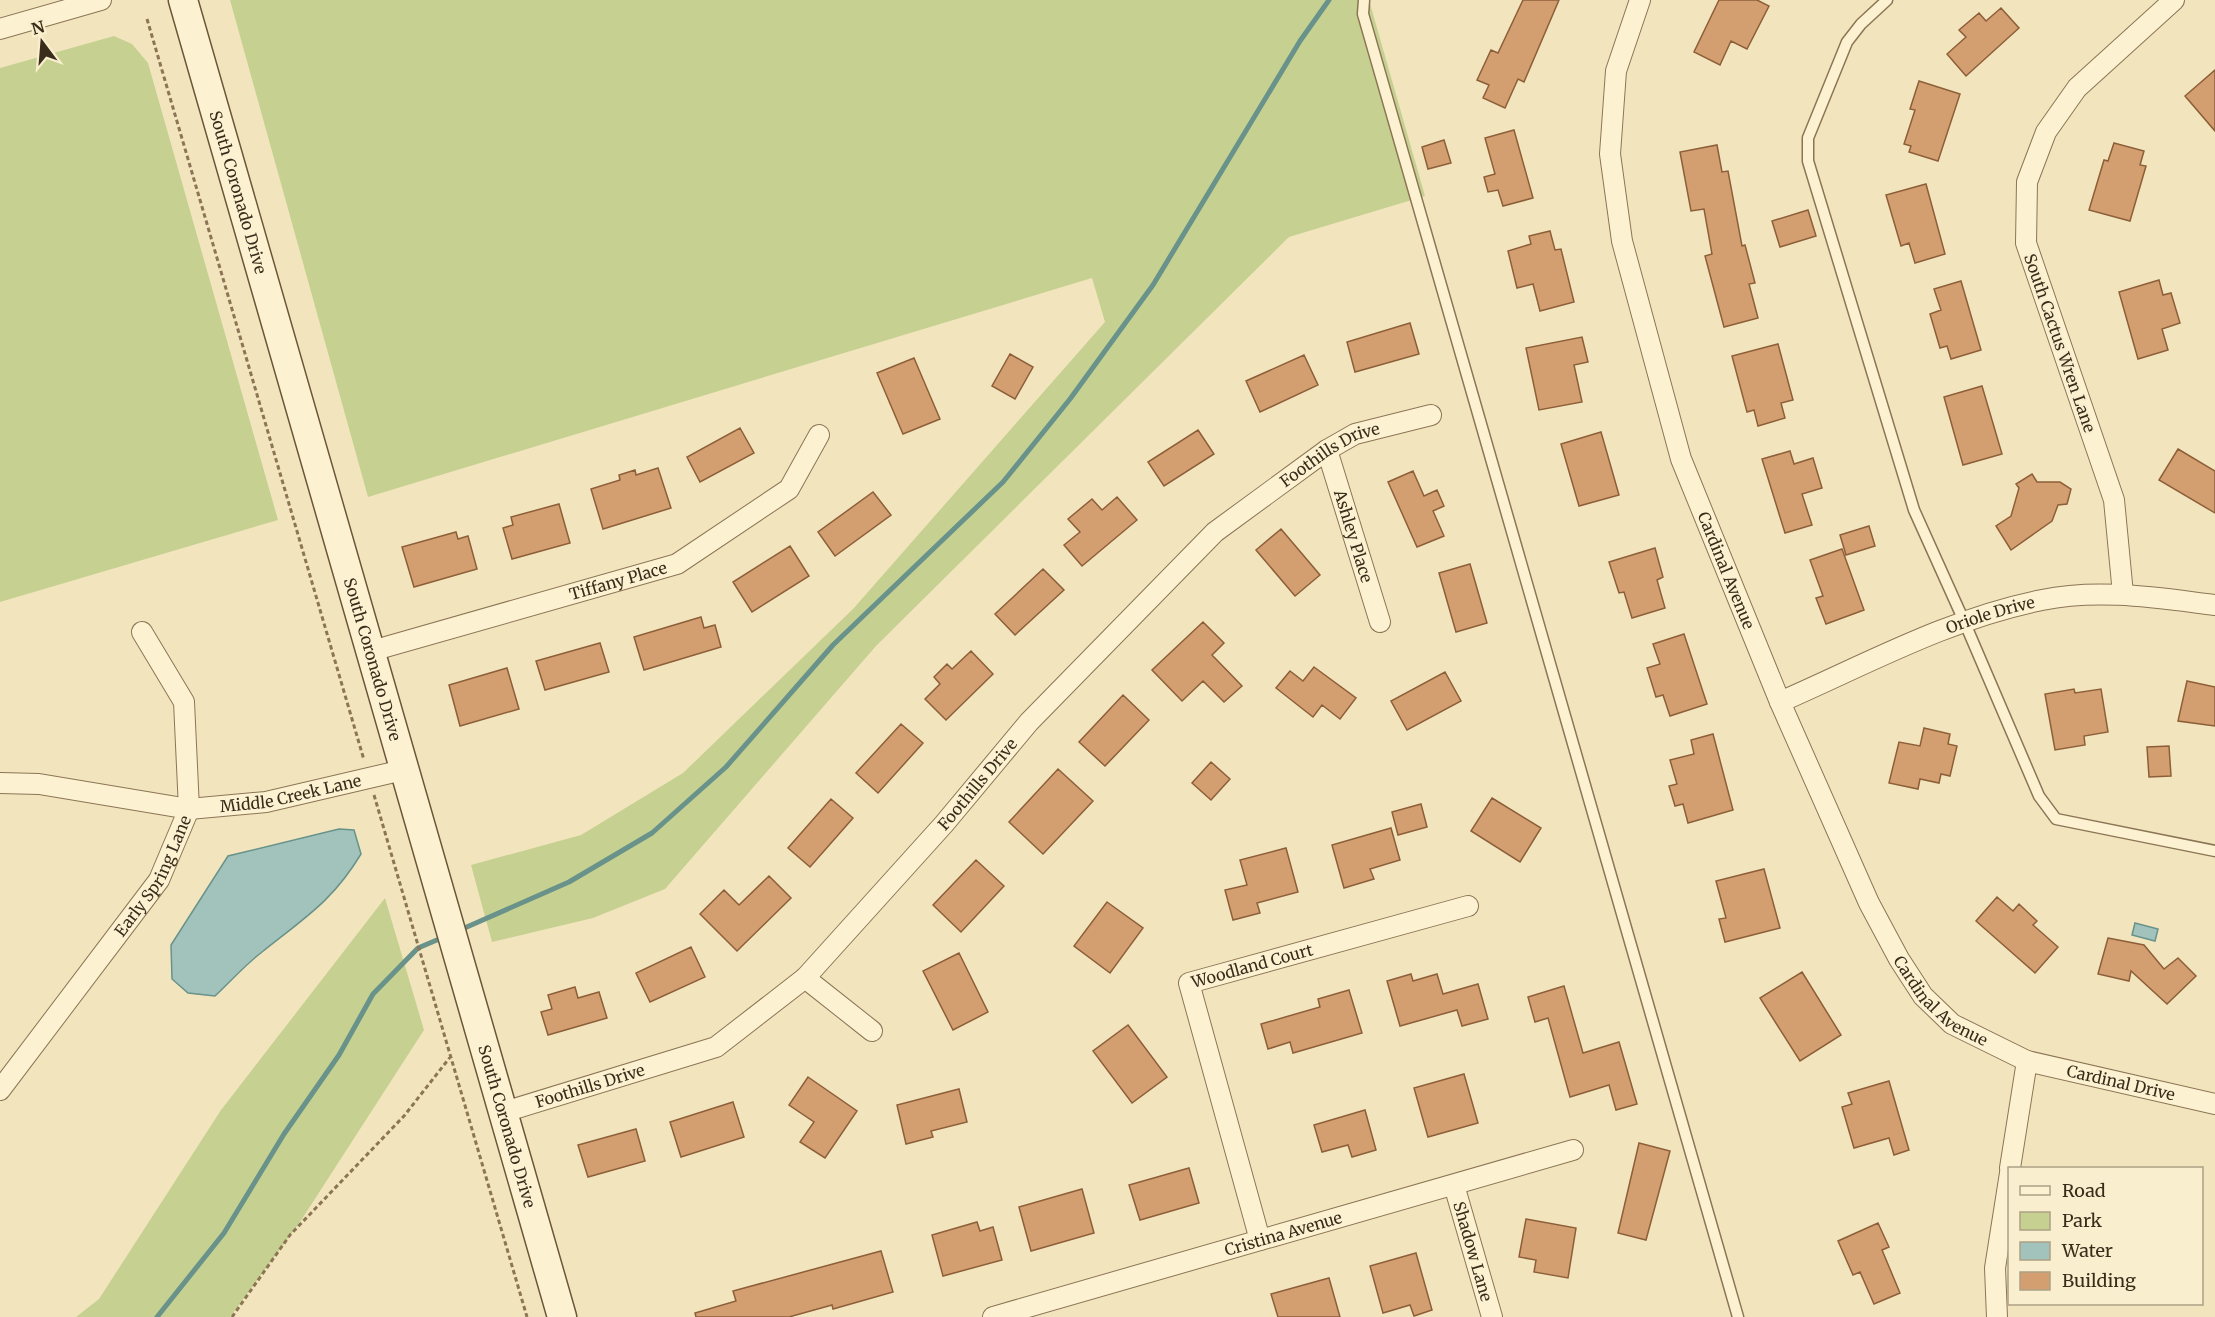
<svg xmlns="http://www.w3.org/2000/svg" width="2215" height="1317" viewBox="0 0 2215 1317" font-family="Merriweather,serif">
<rect width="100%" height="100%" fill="#f2e5be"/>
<path fill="#c6d191" d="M230,0H1369L1425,196L1289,237L876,646L665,889L593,918L492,942L471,865L581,835L683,773L853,609L1105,322L1092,278L368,497Z
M114,36L132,44L148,63L278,520L0,602V68Z
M385,898L424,1030L300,1222L230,1317H76L99,1299L221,1110Z"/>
<path fill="#a2c3bb" stroke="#68928a" stroke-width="1.5" d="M339,829L354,830L361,854C332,902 304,918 262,952C245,965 230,982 215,996L188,993L172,979L171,945L228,856Z
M2135,923L2158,929L2155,941L2132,935Z"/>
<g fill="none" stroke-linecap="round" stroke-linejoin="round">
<path stroke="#68928a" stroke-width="5" d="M460,930L569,882L652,833L726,767L833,645L1003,482L1070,399L1153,285L1300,41L1329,0
M157,1317L224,1233L284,1134L339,1055L373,994L418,948L444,937"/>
</g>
<path fill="#d49f70" stroke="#8d5f39" stroke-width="1.5" d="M1523,0H1559L1524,82L1518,79L1505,108L1483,98L1489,85L1477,80L1491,50L1498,53Z
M1719,0H1757L1769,6L1747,49L1731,41L1720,65L1694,52Z
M2001,8L2019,28L1966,76L1947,54L1966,37L1959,30L1979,13L1986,21Z
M2215,70V131L2185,96Z
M1919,81L1960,94L1938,161L1909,152L1911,146L1904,144L1915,110L1910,109Z
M1514,130L1533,198L1503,206L1498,190L1488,192L1484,177L1495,174L1485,138Z
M1444,140L1451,163L1428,169L1422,147Z
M2114,143L2144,151L2140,165L2146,166L2130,221L2089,210L2104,160L2108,161Z
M1717,145L1722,172L1728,171L1742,246L1745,245L1755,283L1749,284L1758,318L1724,327L1705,256L1712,254L1704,209L1691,211L1680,152Z
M1926,184L1945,254L1915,263L1909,243L1901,246L1886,195Z
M1808,210L1816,236L1780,247L1772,221Z
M1550,231L1555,250L1561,249L1574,302L1540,311L1533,284L1517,288L1508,251L1531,244L1529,236Z
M2159,280L2163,295L2171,293L2180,323L2162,329L2168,350L2138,359L2119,292Z
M1961,281L1981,350L1951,359L1947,346L1940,348L1930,314L1941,310L1934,289Z
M1410,323L1419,354L1355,372L1347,342Z
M1582,337L1588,362L1574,365L1582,402L1539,410L1526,348Z
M1778,344L1793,400L1781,403L1785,418L1758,426L1754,410L1747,412L1732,356Z
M1010,354L1033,367L1015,399L992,386Z
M1304,355L1318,385L1260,412L1246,381Z
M914,358L940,419L903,434L877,373Z
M1982,386L2002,454L1963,465L1944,397Z
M740,428L754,453L700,482L687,457Z
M1198,430L1214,454L1164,486L1148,462Z
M1601,432L1619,495L1579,506L1561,444Z
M2178,449L2215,471V513L2159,480Z
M1790,451L1794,464L1813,458L1822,488L1802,494L1812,525L1785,533L1762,459Z
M658,468L671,508L603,529L591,489L620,480L619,475L635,470L636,475Z
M1413,471L1424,496L1437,490L1444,506L1433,511L1444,536L1417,547L1388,482Z
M2032,474L2037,482H2060L2071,489L2067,504L2058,505L2052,521L2011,550L1996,526L2011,516L2019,488L2016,484Z
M873,492L891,515L835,556L818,532Z
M1117,497L1137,520L1082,566L1064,545L1080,532L1068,519L1092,499L1102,510Z
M559,504L570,543L512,559L503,528L513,525L511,517Z
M1869,526L1875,546L1846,555L1840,535Z
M1281,529L1320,575L1295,596L1256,550Z
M456,532L458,539L468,536L477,569L414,587L402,547Z
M790,546L809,576L752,612L733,582Z
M1655,548L1663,577L1657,580L1665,608L1632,618L1624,592L1619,593L1609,562Z
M1842,549L1864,610L1826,624L1816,598L1823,596L1810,560Z
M1470,564L1487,623L1456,632L1439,573Z
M1043,569L1064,590L1015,635L995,614Z
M701,617L704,628L715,625L721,647L644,670L634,637Z
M1203,622L1224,643L1212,655L1242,686L1224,702L1203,681L1182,701L1152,670Z
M1684,634L1707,704L1670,716L1663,695L1656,697L1647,668L1660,664L1653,644Z
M600,643L609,672L545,690L536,661Z
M971,651L993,674L946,720L925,699L940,684L934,677L947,664L952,669Z
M1314,667L1356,698L1340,719L1322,705L1313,717L1276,688L1290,671L1303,681Z
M507,668L519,709L460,726L449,685Z
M1445,672L1461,701L1407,730L1391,701Z
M2187,681L2215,687V726L2178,721Z
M2074,689L2075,693L2101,689L2108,732L2084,736L2085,745L2055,750L2045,694Z
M1123,695L1149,720L1105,766L1079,742Z
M901,724L923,743L878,793L856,773Z
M1924,728L1950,734L1948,744L1957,746L1950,776L1941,774L1939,783L1920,779L1918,789L1889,783L1899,742L1920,746Z
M1713,734L1733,810L1688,823L1683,804L1675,806L1669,786L1677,784L1670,760L1694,754L1691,740Z
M2169,746L2171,776L2149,777L2147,747Z
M1211,762L1230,779L1211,800L1192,783Z
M1058,769L1093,801L1043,854L1009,822Z
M1492,798L1541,828L1520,862L1471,831Z
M831,799L853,818L810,867L788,848Z
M1421,804L1427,827L1398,835L1392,812Z
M1391,828L1400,860L1370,869L1374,879L1344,888L1332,845Z
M1286,848L1298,892L1257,903L1260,913L1233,920L1225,890L1247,885L1240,860Z
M976,860L1004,886L961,932L933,905Z
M1764,869L1780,928L1725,942L1719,919L1726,918L1716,881Z
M769,876L791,898L737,951L700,914L724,890L739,905Z
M1997,897L2013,911L2019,904L2037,921L2033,925L2058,947L2035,973L1976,921Z
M1107,902L1143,928L1110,973L1074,946Z
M2108,938L2144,945L2164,969L2178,958L2196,976L2167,1004L2131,971L2129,981L2098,974Z
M691,947L705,977L650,1002L636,973Z
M959,953L988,1012L953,1030L923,971Z
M1802,972L1841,1035L1800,1061L1760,998Z
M1411,974L1413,981L1437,974L1443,994L1478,984L1488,1019L1462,1026L1457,1010L1400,1026L1387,981Z
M1564,986L1583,1053L1619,1042L1637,1104L1616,1110L1609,1085L1570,1097L1548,1018L1535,1022L1528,997Z
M575,987L578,998L599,992L607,1018L548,1035L541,1012L552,1009L548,995Z
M1349,990L1362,1033L1293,1053L1290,1042L1268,1049L1261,1024L1320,1007L1318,999Z
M1128,1025L1167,1077L1132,1103L1093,1051Z
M1464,1074L1478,1123L1428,1137L1414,1088Z
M808,1077L857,1111L825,1158L800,1142L814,1122L789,1105Z
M1889,1081L1909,1150L1894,1155L1889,1138L1854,1148L1842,1107L1852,1104L1848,1093Z
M959,1089L967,1122L931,1131L933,1137L906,1144L897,1105Z
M733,1102L744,1137L681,1157L670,1122Z
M1365,1110L1376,1150L1352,1157L1348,1145L1322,1152L1314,1125Z
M636,1129L645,1161L588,1177L578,1145Z
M1639,1143L1670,1151L1646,1240L1618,1233Z
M1189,1168L1199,1203L1140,1220L1129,1185Z
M1082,1189L1094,1233L1031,1251L1019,1207Z
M1526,1219L1576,1228L1568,1278L1534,1272L1536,1260L1519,1257Z
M977,1222L980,1231L993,1227L1002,1260L943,1276L932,1235Z
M1878,1223L1889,1247L1882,1250L1900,1293L1874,1304L1860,1272L1853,1275L1838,1241Z
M881,1251L893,1292L833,1309L832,1305L789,1317H696L695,1313L736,1301L733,1291Z
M1416,1253L1432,1310L1414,1316L1410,1305L1383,1313L1370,1266Z
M1329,1278L1340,1317H1278L1271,1294Z"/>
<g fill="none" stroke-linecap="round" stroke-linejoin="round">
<defs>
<path id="lane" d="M1364,0L1363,14L1738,1317
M1887,0L1861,24L1847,42L1808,138V161L1914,510L1964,621L2039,796L2056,819L2215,851"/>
<g id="street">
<path id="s1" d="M1640,0L1616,71L1610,154L1622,241L1681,459L1780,702L1869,903L1899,959L1923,996L1952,1024L2027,1061L2215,1104"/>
<path d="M0,29L101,0"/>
<path id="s2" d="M1327,450L1380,622"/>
<path d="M2123,594L2114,500L2026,243L2027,182L2046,132L2077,88L2174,0"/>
<path id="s3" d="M368,652L677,564L789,489L819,435"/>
<path id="s4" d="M1780,702C1865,665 1950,618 2042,600C2099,588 2158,598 2215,605"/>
<path id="s5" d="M0,783L39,784L189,809L266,802L403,770"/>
<path d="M805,978L872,1031"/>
<path id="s6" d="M0,1090L159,880L189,809L184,702L142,632"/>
<path id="s7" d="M501,1113L716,1047L805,978L944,824L1029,722L1215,532L1327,450L1355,434L1431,415"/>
<path d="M2010,1168L2027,1061"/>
<path id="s8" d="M1454,1185L1492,1317"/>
<path id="s9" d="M1260,1240L1189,983L1468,906"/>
<path id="s10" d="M993,1317L1573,1150"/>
<path d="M1997,1317L1995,1268L2010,1173"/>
</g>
<g id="secondary">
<path id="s11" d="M183,0L562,1317"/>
</g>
</defs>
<use href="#lane" stroke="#8c7555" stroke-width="13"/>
<use href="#street" stroke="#8c7555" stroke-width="22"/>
<use href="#secondary" stroke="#6d5638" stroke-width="31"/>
<path stroke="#8c7555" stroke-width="3" stroke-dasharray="4.5 3" stroke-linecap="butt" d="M147,19L364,760
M374,795L527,1317
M232,1317L290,1235L404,1116L451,1056"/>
<use href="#lane" stroke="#fcf2d2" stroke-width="10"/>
<use href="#street" stroke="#fcf2d2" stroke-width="20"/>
<use href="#secondary" stroke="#fcf2d2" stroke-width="28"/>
</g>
<g text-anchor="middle" stroke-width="4.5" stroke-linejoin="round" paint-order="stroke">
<g font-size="16" fill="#3a2c1b" stroke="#f9efce">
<text dy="6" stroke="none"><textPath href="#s11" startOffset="200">South Coronado Drive</textPath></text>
<text transform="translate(2060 343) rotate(71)" y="6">South Cactus Wren Lane</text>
<text dy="6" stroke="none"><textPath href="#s7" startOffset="1083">Foothills Drive</textPath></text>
<text dy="6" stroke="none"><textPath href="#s2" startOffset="90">Ashley Place</textPath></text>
<text dy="6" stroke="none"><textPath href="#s1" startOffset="592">Cardinal Avenue</textPath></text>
<text dy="6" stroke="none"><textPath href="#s3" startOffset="260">Tiffany Place</textPath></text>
<text dy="6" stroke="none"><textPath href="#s4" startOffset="228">Oriole Drive</textPath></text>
<text dy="6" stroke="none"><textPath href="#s11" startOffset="686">South Coronado Drive</textPath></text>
<text dy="6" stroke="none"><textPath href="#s7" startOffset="597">Foothills Drive</textPath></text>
<text dy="6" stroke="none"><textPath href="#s5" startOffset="294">Middle Creek Lane</textPath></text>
<text dy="6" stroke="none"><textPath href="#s6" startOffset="264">Early Spring Lane</textPath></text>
<text dy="6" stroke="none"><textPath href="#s9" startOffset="332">Woodland Court</textPath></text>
<text dy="6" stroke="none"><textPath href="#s1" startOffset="1078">Cardinal Avenue</textPath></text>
<text dy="6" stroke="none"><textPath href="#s1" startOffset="1282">Cardinal Drive</textPath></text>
<text dy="6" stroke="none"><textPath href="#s7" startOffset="93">Foothills Drive</textPath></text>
<text dy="6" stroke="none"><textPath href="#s11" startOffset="1172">South Coronado Drive</textPath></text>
<text dy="6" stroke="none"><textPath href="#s10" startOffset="302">Cristina Avenue</textPath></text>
<text dy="6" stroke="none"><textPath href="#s8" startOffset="69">Shadow Lane</textPath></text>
</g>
</g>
<rect x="2008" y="1167" width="195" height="138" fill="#f9efce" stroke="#ada186" stroke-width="1.5"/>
<rect x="2020" y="1186" width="30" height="9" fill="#fcf2d2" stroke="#ada186" stroke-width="1.5"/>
<text x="2062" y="1197" font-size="18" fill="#3a2c1b">Road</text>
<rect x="2020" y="1212" width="30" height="18" fill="#c6d191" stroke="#ada186" stroke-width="1.5"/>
<text x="2062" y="1227" font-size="18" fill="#3a2c1b">Park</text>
<rect x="2020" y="1242" width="30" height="18" fill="#a2c3bb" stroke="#ada186" stroke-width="1.5"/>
<text x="2062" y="1257" font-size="18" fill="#3a2c1b">Water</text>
<rect x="2020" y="1272" width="30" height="18" fill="#d49f70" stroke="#ada186" stroke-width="1.5"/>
<text x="2062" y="1287" font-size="18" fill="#3a2c1b">Building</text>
<g transform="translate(42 42) rotate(344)" stroke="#f9efce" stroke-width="4.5" paint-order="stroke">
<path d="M0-4.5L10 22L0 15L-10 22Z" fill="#3a2c1b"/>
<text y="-9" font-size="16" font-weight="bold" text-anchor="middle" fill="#3a2c1b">N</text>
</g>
</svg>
